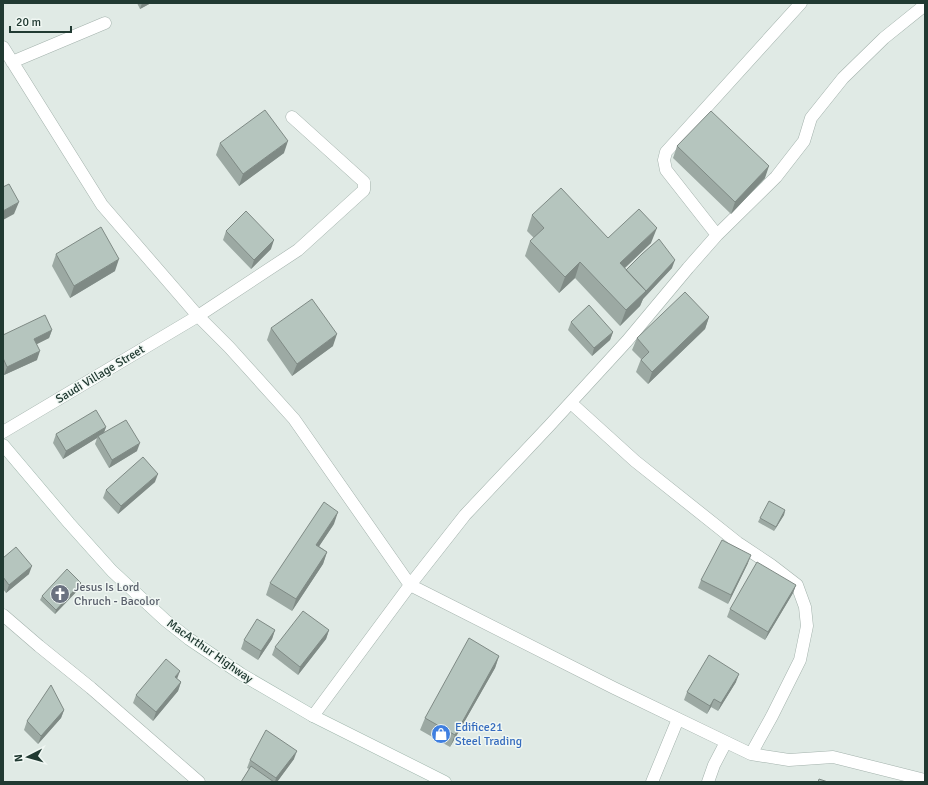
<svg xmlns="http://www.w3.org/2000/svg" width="928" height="785" viewBox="0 0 928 785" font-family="Signika,sans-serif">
<rect width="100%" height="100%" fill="#e0eae5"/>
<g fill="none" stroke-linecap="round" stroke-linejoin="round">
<defs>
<path id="street" d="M3,47L102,205L198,316L229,347L294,419L410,585L614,688L726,742
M12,62L105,23
M717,235L666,170L664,160L666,152L801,3
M571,403L635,461L738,543L771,565L797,585L805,607L807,626L800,660L772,716L751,754
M3,432L198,316L298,250L364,190V182L292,117
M3,615L39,646L91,688L199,782
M313,716L410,585L465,515L549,426L627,341L688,268L717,235L776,177L804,141L811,118L843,78L884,38L925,5
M652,782L678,719
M708,782L714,765L726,742L751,754L789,760L833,757L925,780"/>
<path id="secondary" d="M3,445L69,523L112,571L165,620L189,639L241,674L313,716L445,782"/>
</defs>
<use href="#street" stroke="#a3b2ac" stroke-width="13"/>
<use href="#secondary" stroke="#9fb6ac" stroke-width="13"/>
<use href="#street" stroke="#fff" stroke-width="12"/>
<use href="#secondary" stroke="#fff" stroke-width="12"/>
</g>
<path fill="#9ca9a3" d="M137,3H151L140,9Z
M220,143L284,153L239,186L216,155Z
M677,146L765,178L731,214L673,158Z
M532,215L608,238L651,243L625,268L626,270L672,268L643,299L640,306L620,326L575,278L559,293L525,256L530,241L534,238L527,231Z
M226,231L271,249L251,269L223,240Z
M56,254L115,271L70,298L52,266Z
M709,317L705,329L648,384L636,372L641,359L632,350L637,338Z
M571,322L613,332L610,340L592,356L568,330Z
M271,328L333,346L292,376L267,340Z
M52,330L49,338L37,344V360L4,375L3,372V335Z
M106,427L104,433L137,451L109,468L95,444L97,438L63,459L53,443L56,434Z
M155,482L118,514L103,498L106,490Z
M785,510L784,515L774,531L758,522L760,518Z
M334,524L319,546L327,552L323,564L292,611L266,595L270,583Z
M3,558L29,574L6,593L3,589Z
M748,563L728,604L698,588L701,580Z
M81,583L80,588L55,614L40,600L42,596Z
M796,585L793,593L765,640L727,617L730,609Z
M275,630L272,639L258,660L241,649L244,640Z
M329,630L326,639L298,675L272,655L275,647Z
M499,656L495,668L450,747L420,730L425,718Z
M177,679L181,682L178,691L153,721L133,703L136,695Z
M736,682L718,711L711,707L707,714L684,700L687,692Z
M64,710L61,718L38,744L24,730L27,721Z
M294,759L277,782H241L249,769L247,768L250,760Z"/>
<path fill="#7f8a85" d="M142,3H151L140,9Z
M288,141L284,153L239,186L243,174Z
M769,166L765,178L731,214L735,202Z
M19,202L14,214L3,220V211Z
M657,228L651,243L614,278L620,263Z
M274,240L271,249L251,269L254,260Z
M119,259L115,271L70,298L74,286Z
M675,260L672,268L643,299L640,306L620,326L626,310Z
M580,262L575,278L559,293L565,277Z
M709,317L705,329L648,384L652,372Z
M52,330L49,338L31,347L34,339Z
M613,332L610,340L592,356L594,348Z
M337,334L333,346L292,376L297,364Z
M40,351L37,360L4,375L7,367Z
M106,427L103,435L98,436L97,438L63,459L66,451Z
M140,443L137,451L109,468L112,460Z
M158,474L155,482L118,514L121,506Z
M785,510L784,515L774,531L776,527Z
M338,512L334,524L312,557L316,545Z
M327,552L323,564L292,611L296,599Z
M751,555L748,563L728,604L731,595Z
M32,566L29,574L6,593L9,585Z
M81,583L80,588L55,614L56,610Z
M796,585L793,593L765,640L768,632Z
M275,630L272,639L258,660L261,651Z
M329,630L326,639L298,675L300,667Z
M499,656L495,668L450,747L455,735Z
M180,671L177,679L175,677Z
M739,674L736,682L718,711L721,703Z
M181,682L178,691L153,721L156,712Z
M714,699L711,707L707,714L710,706Z
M64,710L61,718L38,744L41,736Z
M297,751L294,759L277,782H275L276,778Z"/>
<path fill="#b5c5be" stroke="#7f8a85" d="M265,110L288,141L243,174L220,143Z
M711,111L769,166L735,202L677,146Z
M9,184L19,202L3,211V187Z
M561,188L608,238L639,209L657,228L620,263L646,291L626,310L580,262L565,277L530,241L544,228L532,215Z
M246,211L274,240L254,260L226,231Z
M101,227L119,259L74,286L56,254Z
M659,239L675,260L646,291L626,270L642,254Z
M685,292L709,317L652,372L641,360L649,352L637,338Z
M312,299L337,334L297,364L271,328Z
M589,305L613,332L594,348L571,322Z
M45,315L52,330L34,339L40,351L7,367L3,358V335Z
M96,410L106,427L66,451L56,434Z
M126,420L140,443L112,460L98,436Z
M143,457L158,474L121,506L106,490Z
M769,501L785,510L776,527L760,518Z
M324,502L338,512L316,545L327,552L296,599L270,583Z
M722,540L751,555L731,595L701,580Z
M16,547L32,566L9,585L3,577V558Z
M757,562L796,585L768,632L730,609Z
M67,569L81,583L56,610L42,596Z
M303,611L329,630L300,667L275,647Z
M257,619L275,630L261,651L244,640Z
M469,638L499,656L455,735L425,718Z
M709,655L739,674L721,703L714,699L710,706L687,692Z
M166,659L180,671L175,677L181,682L156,712L136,695Z
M51,685L64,710L41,736L27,721Z
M266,730L297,751L276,778L250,760Z
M251,766L274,782H241Z
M819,779L828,782H818Z"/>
<defs>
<symbol id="church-disc" viewBox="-11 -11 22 22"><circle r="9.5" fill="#6b7280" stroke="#f0f7f3"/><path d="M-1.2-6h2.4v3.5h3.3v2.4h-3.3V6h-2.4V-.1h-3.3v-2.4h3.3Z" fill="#fff"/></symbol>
<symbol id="shop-disc" viewBox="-11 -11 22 22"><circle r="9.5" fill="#3f7fe0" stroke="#f0f7f3"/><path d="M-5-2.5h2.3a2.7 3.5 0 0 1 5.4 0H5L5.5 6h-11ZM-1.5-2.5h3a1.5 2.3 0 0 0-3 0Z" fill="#fff"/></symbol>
</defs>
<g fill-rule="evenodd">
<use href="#church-disc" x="49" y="583" width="22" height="22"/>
<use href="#shop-disc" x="430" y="723" width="22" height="22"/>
</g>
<g text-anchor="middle" stroke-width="3" stroke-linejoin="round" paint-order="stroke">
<g font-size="12" fill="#213a32" stroke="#f0f7f3">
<text transform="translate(100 374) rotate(-31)" y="4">Saudi Village Street</text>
<text transform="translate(210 651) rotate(35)" y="4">MacArthur Highway</text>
</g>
<g font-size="12" fill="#5b616d" stroke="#f0f7f3" text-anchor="start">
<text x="74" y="591">Jesus Is Lord<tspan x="74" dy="14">Chruch - Bacolor</tspan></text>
</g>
<g font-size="12" fill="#366cbe" stroke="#f0f7f3" text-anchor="start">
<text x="455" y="731">Edifice21<tspan x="455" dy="14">Steel Trading</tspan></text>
</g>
</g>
<rect width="928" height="785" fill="none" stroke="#213a32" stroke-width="8"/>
<g transform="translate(28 757) rotate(264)" stroke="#f0f7f3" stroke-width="3" paint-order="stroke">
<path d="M0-3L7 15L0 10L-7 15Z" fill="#213a32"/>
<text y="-6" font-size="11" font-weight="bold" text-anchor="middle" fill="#213a32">N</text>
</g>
<path d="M10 26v6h61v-6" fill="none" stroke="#213a32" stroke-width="2"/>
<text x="16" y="26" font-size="12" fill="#213a32" stroke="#f0f7f3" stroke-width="3" paint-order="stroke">20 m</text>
</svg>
